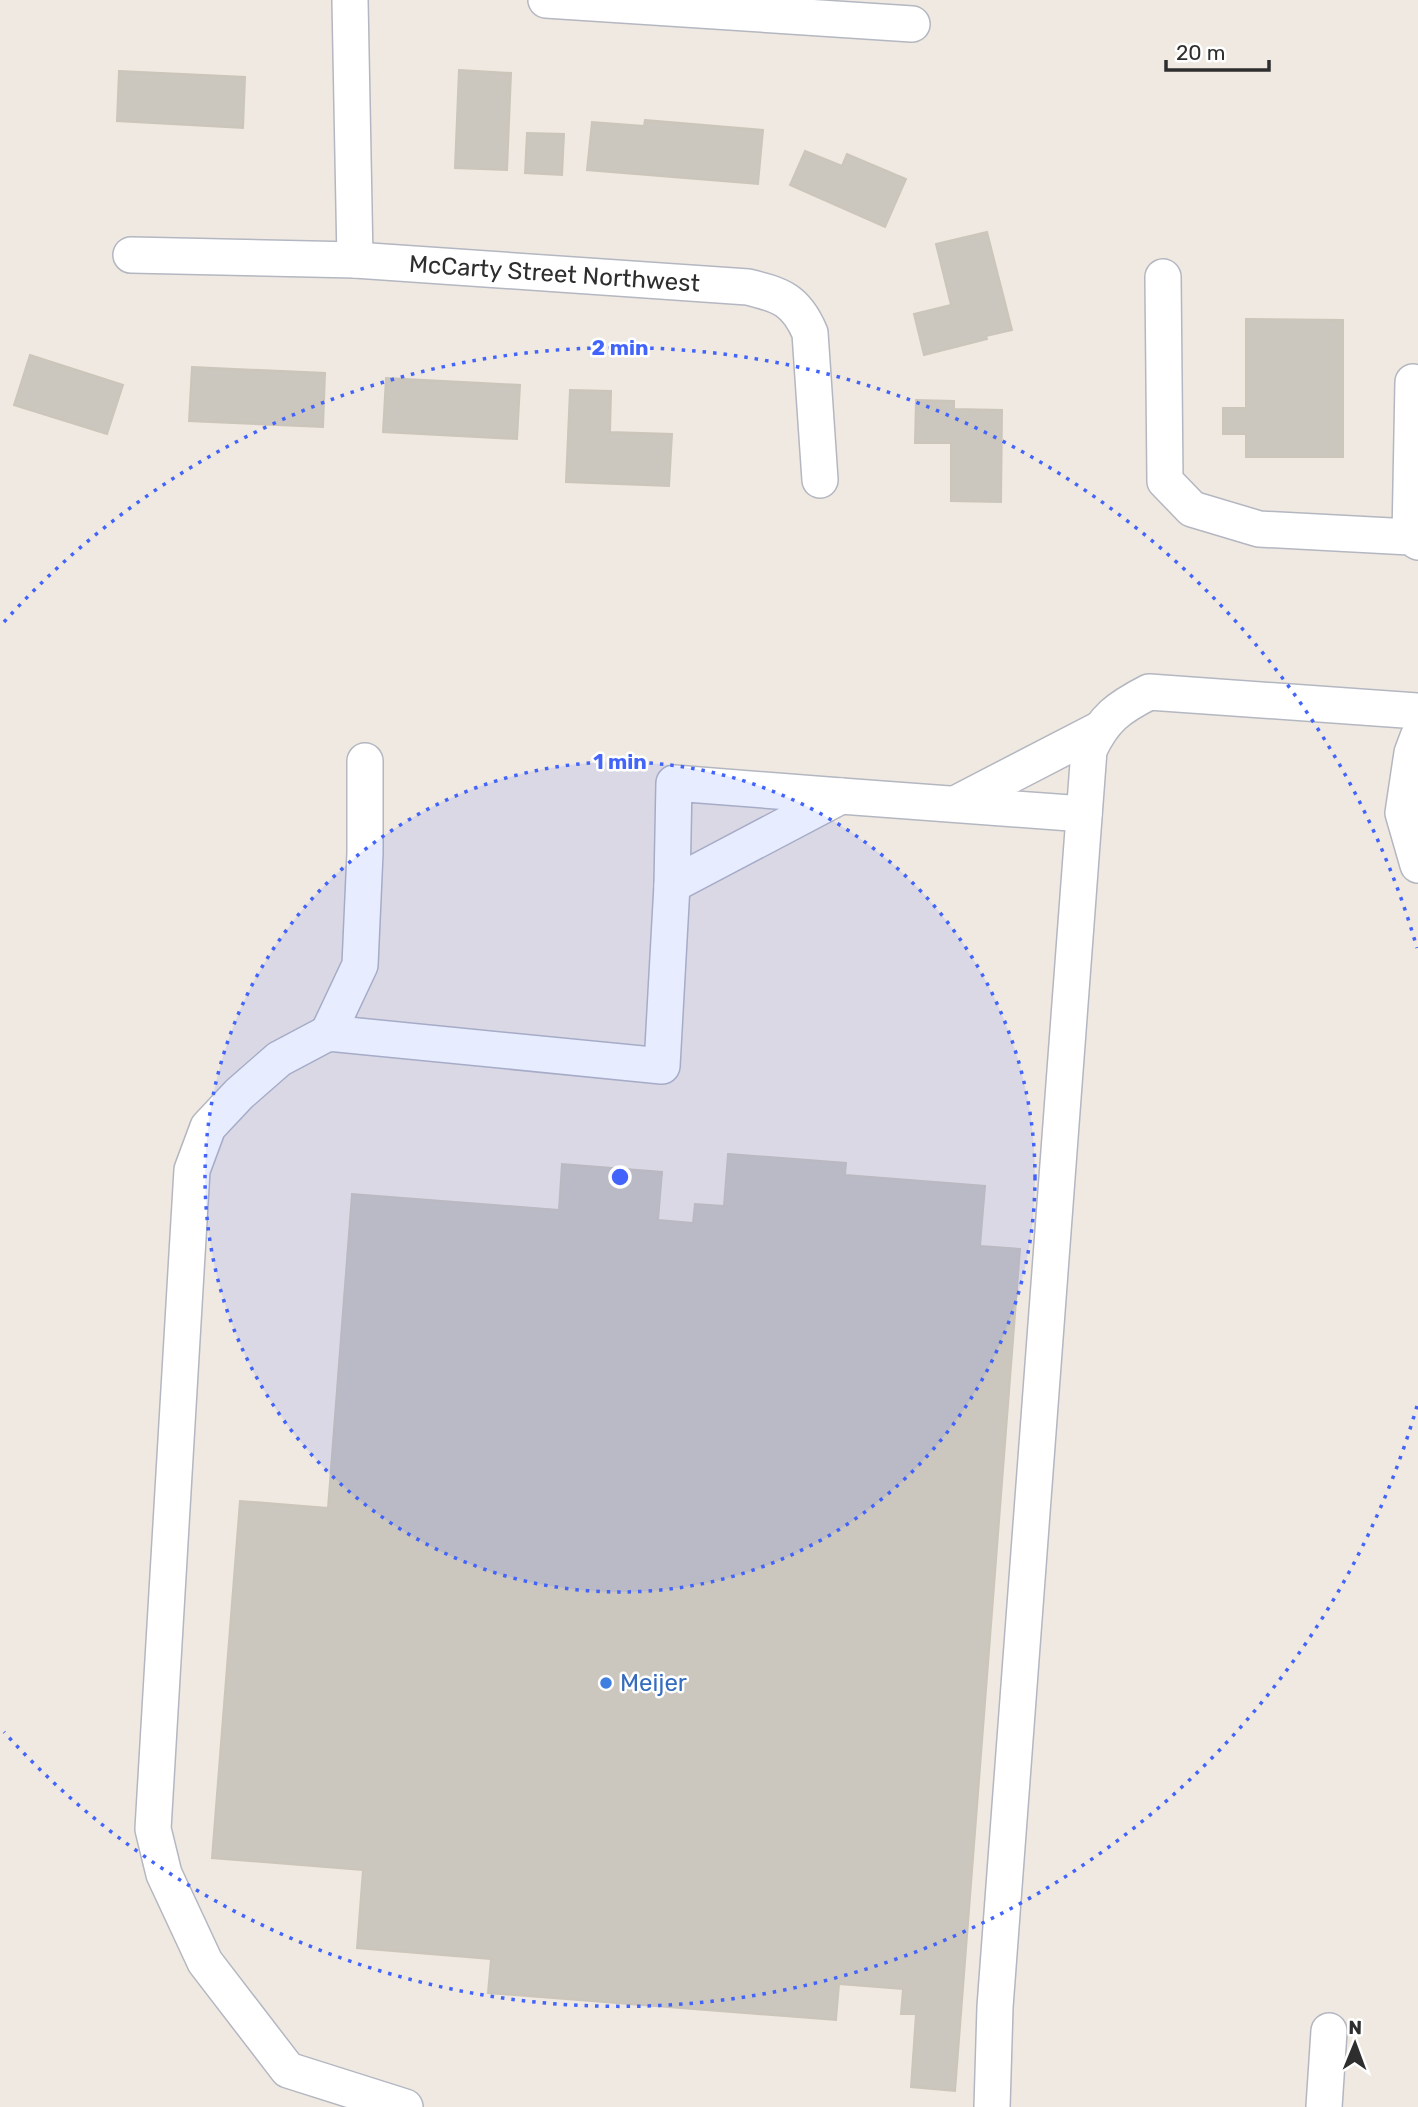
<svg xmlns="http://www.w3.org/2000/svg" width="1418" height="2107" viewBox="0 0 1418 2107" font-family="Rubik,sans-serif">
<rect width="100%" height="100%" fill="#efe9e1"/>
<path fill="#cbc7bf" stroke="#cbc5ba" stroke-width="2" d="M459,70L511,73L507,170L455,168Z
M119,71L245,77L243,128L117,121Z
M645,120L763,130L758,184L587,170L592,122L644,126Z
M527,133L564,134L562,175L525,173Z
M805,151L842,166L847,154L906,179L885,227L790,185Z
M987,232L1012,330L986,336L987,339L924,355L914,314L951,305L936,244Z
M1246,319L1343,320V457H1246V434H1223V408H1246Z
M30,355L123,385L107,434L14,405Z
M192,367L325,373L323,427L189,421Z
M386,378L520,385L517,439L383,432Z
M570,390L611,391L610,432L672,434L669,486L566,482Z
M916,400L954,401V409L1002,410L1001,502L951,501V443H915Z
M728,1154L846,1163L845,1175L985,1186L980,1246L1020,1249L955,2091L911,2087L916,2014H901L903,1989L839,1984L836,2020L488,1993L491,1959L357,1948L363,1870L212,1858L240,1501L328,1508L352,1194L559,1210L562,1164L662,1172L658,1220L693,1223L695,1204L724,1206Z"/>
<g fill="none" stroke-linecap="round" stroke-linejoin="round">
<defs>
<g id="minor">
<path d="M350,0L355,260"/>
<path d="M546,0L912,24"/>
<path id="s1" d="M131,255L355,260L748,287C781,295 796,300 810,333L820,480"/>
<path d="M1163,277L1165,481L1192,509L1259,529L1410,537L1418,542"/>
<path d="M1410,537L1413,382"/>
<path d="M1418,737L1412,753L1403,813L1418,865"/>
<path d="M955,804L1098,730"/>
<path d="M672,885L841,796L1084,814"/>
<path d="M328,1033L360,965L365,853V761"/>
<path d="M405,2107L288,2070L205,1962L164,1874L153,1829L192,1170L208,1127L239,1094L279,1059L328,1033L662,1066L672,885L674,783L841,796"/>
<path d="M992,2107L995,2007L1089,750C1104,718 1118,708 1149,692L1418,711"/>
<path d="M1324,2107L1329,2031"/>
</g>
</defs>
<use href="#minor" stroke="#b4b7c1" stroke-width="38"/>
<use href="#minor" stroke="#fff" stroke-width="35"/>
</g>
<circle cx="620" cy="1177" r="415" fill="#4264fb" fill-opacity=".12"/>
<g fill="none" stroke="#4264fb" stroke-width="3.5" stroke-dasharray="3.5 7">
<circle cx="620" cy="1177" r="415"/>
<path d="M1417 1406A829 829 0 0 1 4 1732M4 622A829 829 0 0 1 1417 948"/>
</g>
<circle fill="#3f7fe0" stroke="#fff" stroke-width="2.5" cx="606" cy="1683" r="7"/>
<g text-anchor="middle" stroke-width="5" stroke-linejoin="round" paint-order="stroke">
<g font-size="24" fill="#2e2e2e" stroke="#fff">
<text dy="8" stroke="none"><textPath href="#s1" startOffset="424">McCarty Street Northwest</textPath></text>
</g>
<g font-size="24" fill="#366cbe" stroke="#fff" text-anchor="start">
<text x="620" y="1691">Meijer</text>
</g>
</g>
<circle cx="620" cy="1177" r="10" fill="#4264fb" stroke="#fff" stroke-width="3.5"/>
<g font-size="21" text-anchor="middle" font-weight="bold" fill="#4264fb" stroke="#fff" stroke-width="5" stroke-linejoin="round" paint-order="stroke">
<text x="620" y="355">2 min</text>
<text x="620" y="769">1 min</text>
</g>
<g transform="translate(1355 2044) rotate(1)" stroke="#ffffff" stroke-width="5" paint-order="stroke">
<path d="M0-5L12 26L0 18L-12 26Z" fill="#2e2e2e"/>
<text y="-10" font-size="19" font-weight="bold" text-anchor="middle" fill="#2e2e2e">N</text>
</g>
<path d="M1166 60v10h103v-10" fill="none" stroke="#2e2e2e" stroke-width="3.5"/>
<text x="1176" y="60" font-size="21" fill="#2e2e2e" stroke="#ffffff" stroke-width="5" paint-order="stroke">20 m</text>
</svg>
